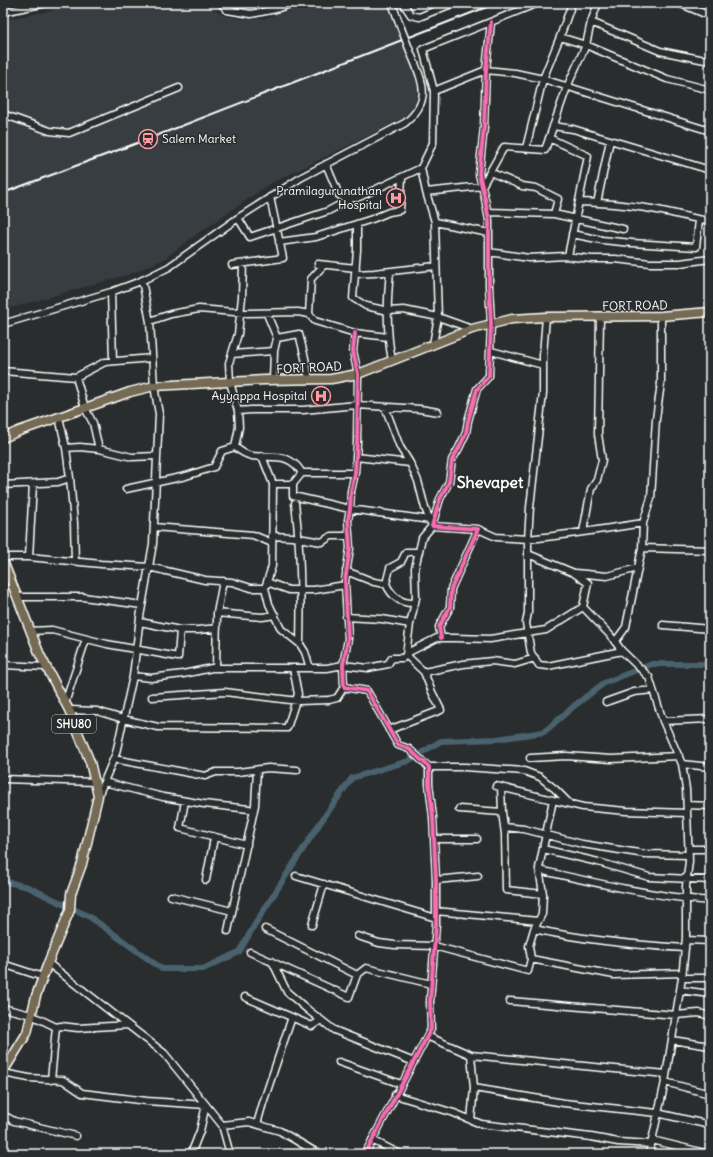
<svg xmlns="http://www.w3.org/2000/svg" width="713" height="1157" viewBox="0 0 713 1157" font-family="Delius,sans-serif">
<rect width="100%" height="100%" fill="#2a2d2e"/>
<filter id="ink" filterUnits="userSpaceOnUse"><feTurbulence type="fractalNoise" baseFrequency=".025" numOctaves="2"/><feDisplacementMap in="SourceGraphic" scale="8" xChannelSelector="R" yChannelSelector="G"/><feConvolveMatrix kernelMatrix="1 2 1 2 8 2 1 2 1" color-interpolation-filters="sRGB"/></filter>
<g filter="url(#ink)">
<path fill="#383d43" d="M91,3H204L211,8L224,16L244,19L266,18L306,3H388L418,85L417,97L414,108L406,117L268,185L197,234L164,259L130,274L3,310V20Z"/>
<g fill="none" stroke-linecap="round" stroke-linejoin="round">
<path stroke="#4a626e" stroke-width="6" d="M3,881L28,887L90,917L162,969H203L239,952L257,921L294,863L320,823L352,778L408,761L441,741L497,739L544,732L574,706L604,683L652,664H710"/>
<defs>
<path id="minor" d="M221,3L227,10L251,14L276,9L293,3
M392,3L401,28
M403,3L411,15L419,17L454,3
M679,3L710,16
M3,12L46,3
M591,22L660,51L710,61
M560,37L586,45L667,79L710,90
M434,91L486,70L515,73L543,79L710,131
M3,114L50,131L69,133L179,88
M553,126L573,129L710,170
M549,138L588,156L568,256
M526,148L543,79L560,37L572,3
M326,164L339,195L344,198H357L421,168L433,143L434,91L423,49L538,3
M421,168L426,192L435,222L438,317L433,344
M490,172L522,186L536,188L558,199L554,214
M426,192L482,186L504,147L545,150L567,87L586,45L591,22L598,3
M579,202C607,203 634,205 662,211C678,214 693,219 710,221
M597,203L610,140
M488,212L554,214L623,229
M238,218L250,237L328,211L351,199
M435,222L489,233
M357,224V250L353,298L366,306L388,311L404,310L438,317L472,329
M572,234L602,240L632,243L696,247L699,220
M279,242L316,237L372,219L389,212L400,210L402,178
M489,252L529,258L565,256L592,259H615L650,263H680L710,259
M318,264L356,268
M232,265L283,258L270,197
M390,272C387,301 386,331 392,360
M355,274L374,273L436,266
M111,292L113,361
M267,314L277,338L274,351L273,380
M309,314L311,279L324,265
M150,321L171,314L199,309L246,313L298,312L309,314L315,321L355,333L388,337
M3,324L111,292L141,281L169,267L238,218L302,177L405,123C432,101 423,83 412,56
M355,333L353,351L358,374L357,443L355,473L351,491L350,509L348,520L350,548L345,581L348,639L343,665L344,687L367,691L398,745L409,749L429,767V784L433,817L436,880V925L430,1002L431,1029L365,1154
M277,338L299,334L305,358L309,379
M491,351L543,365
M232,354L274,351
M3,371L76,377L105,362L152,358
M76,377L85,408L93,423L99,449
M385,407L400,447L410,463L418,481L425,508L432,526L422,538L415,568L416,598L410,624L406,655L424,672L432,692L441,710L389,730
M238,411L230,382L229,363L238,334L242,297L243,264
M235,447C240,451 245,455 252,456C272,459 289,451 302,473
M66,448L80,447L99,449L132,457L157,456
M262,456L273,484
M356,457L410,463
M70,478L74,523L75,562
M293,484V496L350,509L430,520
M3,485L58,482L70,478L66,448L59,417
M126,489L186,476L214,467L222,451L235,447L239,427L238,411L251,410H303L357,405L420,409L438,412
M295,503C301,552 301,596 300,644
M643,523L642,548L710,550
M154,527L253,535L272,543
M478,529L496,537L528,539L530,507L543,393V355L546,317
M583,532L591,489L597,480L602,460L598,434L600,316
M272,536L292,537L322,542L331,536H349
M3,557H29L101,564L149,567L205,580L232,582L251,588H265L272,566L273,484H293L302,473H355
M29,557L33,484
M346,571L374,582L386,584C392,597 401,604 415,603
M575,573L607,576L638,568
M267,582L289,590H314L345,585
M386,584L390,568L401,562L406,552H419
M265,588L269,604L281,629L300,644L305,652L310,668
M17,597H83L142,605
M583,607L610,635L622,651L649,677L663,721L682,764L686,789L689,861L686,886V938L682,978L665,1082L649,1154
M217,613L223,581
M346,617L382,619L410,624
M140,622L180,630H198L217,628
M663,625L710,629
M30,631L52,630L107,644L178,657L180,630
M441,638L439,627L450,607L451,589L478,529L432,526L440,499L449,482L452,460L459,448L466,433L468,421L477,389L489,376L491,323L489,286V220L485,199L479,174L484,127L486,70L491,22
M615,642L626,627L642,548
M622,651L548,666L539,665L531,653L526,623L528,613V539C567,535 605,529 643,523L651,498L656,419L661,383V316
M3,665L46,667
M216,668L217,613L262,617L275,615
M424,672L463,664L492,661L515,664L535,658
M133,676L151,678L183,674L212,668H327L343,665L368,668L388,664L392,658H403L409,652L437,638H454L490,639L546,630L583,607L588,583L574,573L528,554
M152,697L225,692L298,701L329,700L337,698L344,687
M606,702L634,692L653,690
M65,703L86,639
M69,710L97,711L123,719L158,727L287,728L298,694L293,668
M663,721L710,719
M530,758L566,756L611,759L679,756
M114,759L205,776L216,772H238L268,768L297,770
M682,764L710,767
M429,767H465L524,771L540,777L555,789L570,804
M3,779L95,782
M104,782L163,797L204,804L249,809
M496,786L553,800
M501,787L502,812L505,834L506,890L543,894
M98,796L116,753L133,676L140,617L153,544L159,414L154,386L150,322L142,280
M185,801L180,828L247,845
M687,805L710,806
M459,809L502,812
M504,827L524,829L582,844L645,854L689,855
M434,839H477
M543,849L598,862L649,877L710,880
M689,849H710
M539,870C596,883 652,896 710,901
M296,876L436,918
M206,880L214,838
M436,880L478,876
M171,896L232,911
M436,911L538,921
M312,925L324,884
M265,929L357,975L366,968L431,984
M534,929L542,914L543,894L539,868L553,800L583,807L626,811L687,813
M228,931L255,805L257,770
M358,936L379,943L395,945L434,946L528,971L531,959L614,975L682,973
M686,940L710,941
M250,952L349,997L357,975
M531,959L529,946L534,929C583,940 634,945 685,948
M272,961L287,992L308,1010L334,1030L414,1062
M48,963L164,1053L222,1125L230,1154
M3,964L43,977
M682,978H710
M680,990L710,994
M245,997L312,1026L321,1020
M510,1001L676,1015L699,1013L710,1016
M3,1008L31,1015L56,1027L61,1026L78,1028L128,1025
M427,1036L471,1055L666,1074
M672,1040L710,1046
M339,1062L401,1084
M3,1073L29,1078L63,1080L82,1093L147,1101L206,1105L200,1131L191,1154
M51,1080L56,1027
M665,1082L710,1094
M474,1088L564,1103L657,1113L710,1125
M395,1095L454,1113L481,1124L591,1137L618,1142L651,1144
M3,1115L14,1121L76,1136
M471,1120L474,1088L471,1055
M257,1124L263,1103L292,1017
M222,1125L249,1122L280,1131L319,1154
M372,1140L400,1154
M652,1140L709,1154"/>
<path id="major" d="M3,438L19,431L85,408L130,392L154,386L265,380L331,379L358,374L472,329L512,319L546,317L661,316L710,312
M3,561L40,655L69,710L90,762L98,796L82,864L71,894L70,910L48,963L36,996L27,1033L3,1072"/>
</defs>
<use href="#minor" stroke="#fff" stroke-width="9"/>
<use href="#major" stroke="#fff" stroke-width="11"/>
<use href="#minor" stroke="#2a2d2e" stroke-width="6"/>
<use href="#major" stroke="#756b52" stroke-width="8"/>
<path stroke="#fff" stroke-width="2" d="M3,193L148,139L497,3"/>
<defs>
<path id="minor-bridge" d="M401,28L412,56"/>
</defs>
<use href="#minor-bridge" stroke="#fff" stroke-width="9" stroke-linecap="butt"/>
<use href="#minor-bridge" stroke="#2a2d2e" stroke-width="6"/>
<defs>
<path id="cycleway" d="M355,333L353,351L358,374L357,443L355,473L351,491L350,509L348,520L350,548L345,581L348,639L343,665L344,687L367,691L398,745L409,749L429,767V784L433,817L436,880V925L430,1002L431,1029L365,1154
M441,638L439,627L450,607L451,589L478,529L432,526L440,499L449,482L452,460L459,448L466,433L468,421L477,389L489,376L491,323L489,286V220L485,199L479,174L484,127L486,70L491,22"/>
</defs>
<use href="#cycleway" stroke="#2a2d2e" stroke-width="6"/>
<use href="#cycleway" stroke="#f96db3" stroke-width="4"/>
</g>
</g>
<defs>
<symbol id="station-ring" viewBox="-11 -11 22 22"><circle r="9.5" fill="#2a2d2e" stroke="#ff9aa2" stroke-width="1.5"/><path d="M-3-6H3Q5-6 5-4V2Q5 4 3 4L4.5 6H3L1.5 4h-3L-3 6H-4.5L-3 4Q-5 4-5 2V-4Q-5-6-3-6ZM-3.5-4v3h7v-3ZM-3.5 1v1.5H-2V1ZM2 1v1.5H3.5V1Z" fill="#ff9aa2"/></symbol>
<symbol id="hospital-ring" viewBox="-11 -11 22 22"><circle r="9.5" fill="#2a2d2e" stroke="#ff9aa2" stroke-width="1.5"/><path d="M-5-5h3v3.5h4V-5h3V5h-3V1.5h-4V5h-3Z" fill="#ff9aa2"/></symbol>
</defs>
<g fill-rule="evenodd">
<use href="#station-ring" x="137" y="128" width="22" height="22"/>
<use href="#hospital-ring" x="385" y="187" width="22" height="22"/>
<use href="#hospital-ring" x="310" y="385" width="22" height="22"/>
</g>
<g text-anchor="middle" stroke-width="3" stroke-linejoin="round" paint-order="stroke">
<rect fill="#2a2d2e" stroke="#bfc0c0" stroke-width="1" x="52" y="715" width="44" height="18" rx="3"/>
<g font-size="11" font-weight="bold" fill="#fff">
<text x="74" y="728">SHU80</text>
</g>
<g font-size="12" fill="#fff" stroke="#2a2d2e" text-anchor="end">
<text x="162" y="143" text-anchor="start">Salem Market</text>
<text x="382" y="195">Pramilagurunathan<tspan x="382" dy="14">Hospital</tspan></text>
<text x="307" y="400">Ayyappa Hospital</text>
</g>
<g font-size="12" fill="#fff" stroke="#2a2d2e">
<text transform="translate(635 306) rotate(-1)" y="4">FORT ROAD</text>
<text transform="translate(309 368) rotate(-3)" y="4">FORT ROAD</text>
</g>
<g font-size="16" font-weight="bold" fill="#fff" stroke="#2a2d2e">
<text x="490" y="488">Shevapet</text>
</g>
</g>
<rect width="713" height="1157" fill="none" stroke="#2a2d2e" stroke-width="16"/>
<rect x="8" y="8" width="697" height="1141" fill="none" stroke="#fff" stroke-width="1.5" filter="url(#ink)"/>
</svg>
